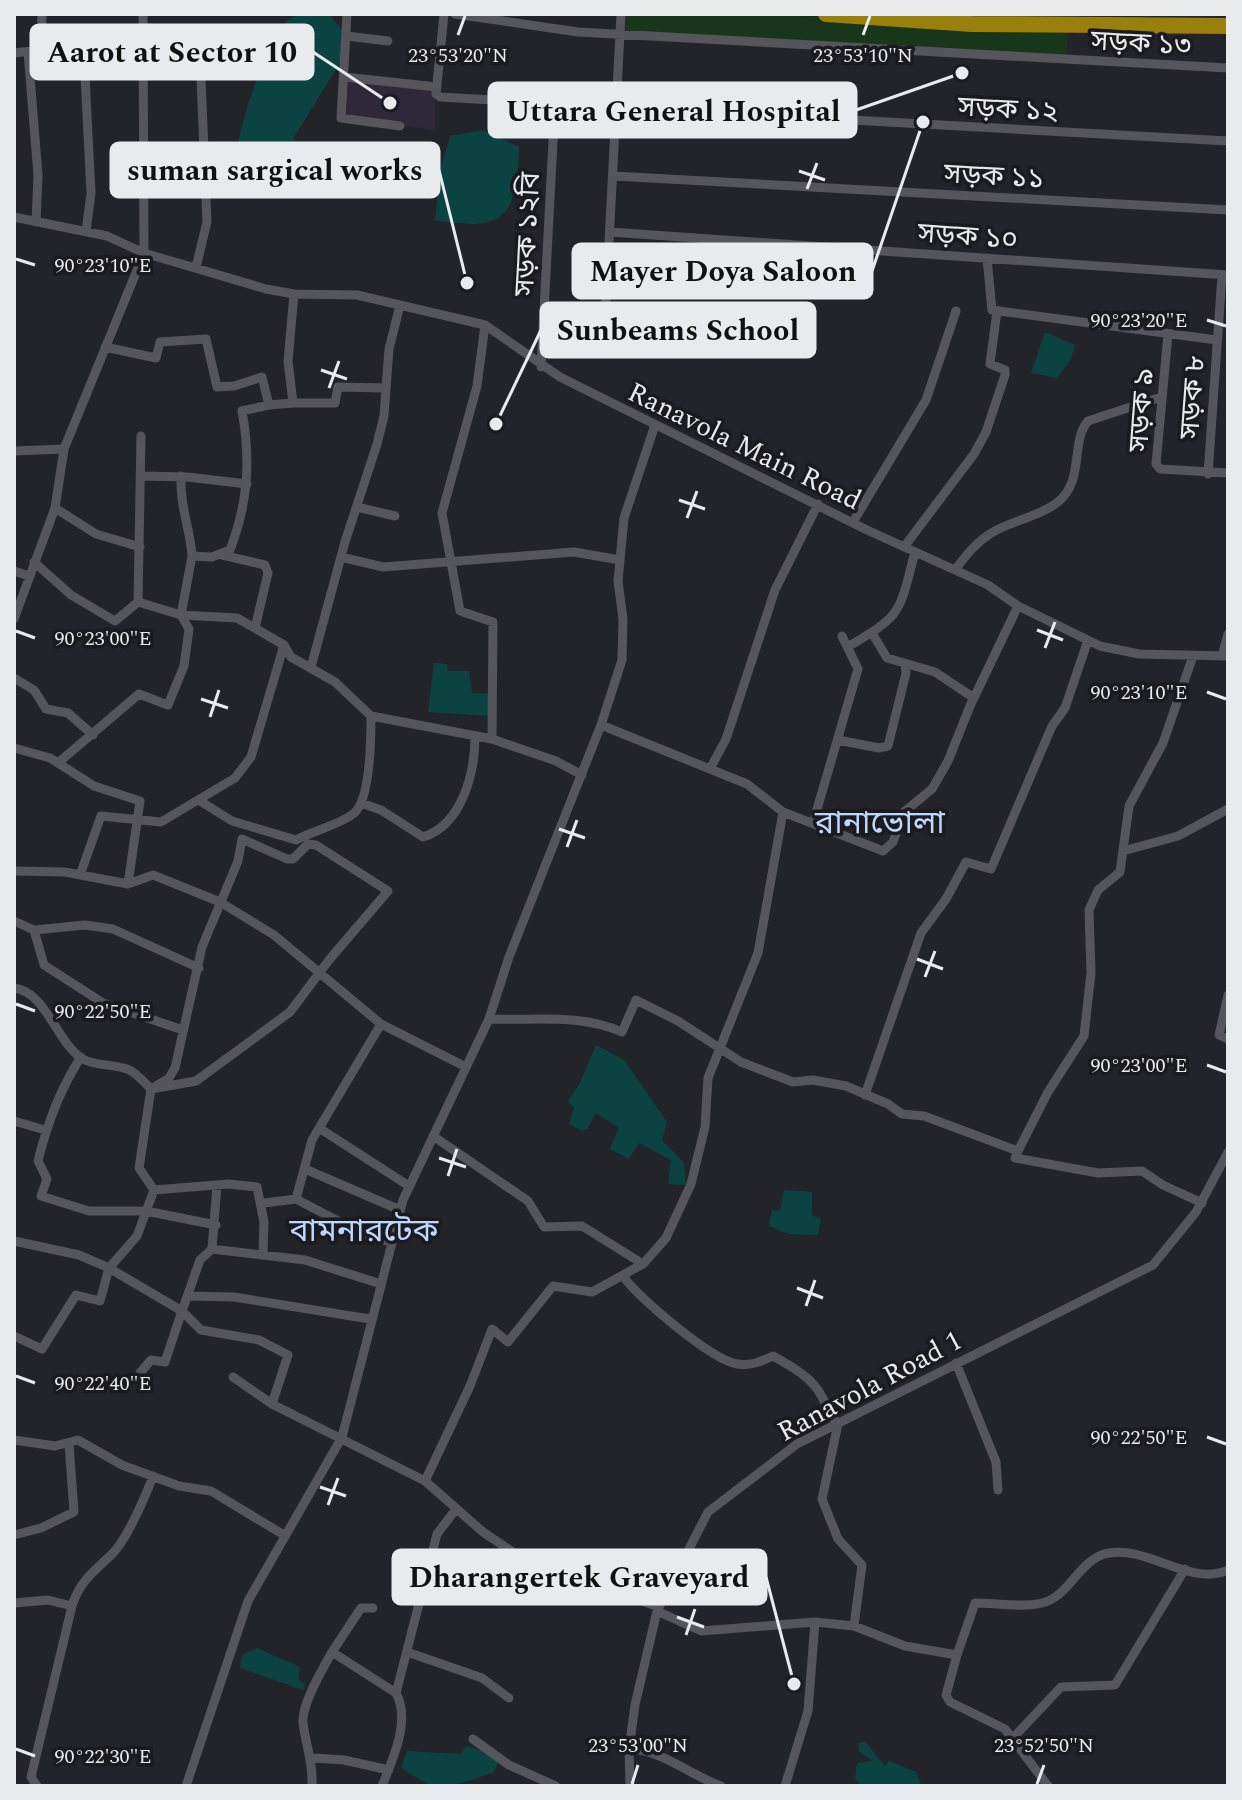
<svg xmlns="http://www.w3.org/2000/svg" width="1242" height="1800" viewBox="0 0 1242 1800" font-family="Spectral,'Noto Sans Bengali',serif">
<rect width="100%" height="100%" fill="#232429"/>
<path fill="#2e2838" d="M346,80L435,89V130L344,118Z"/>
<path fill="#18371a" d="M627,14H757L1068,28L1067,55L626,31Z"/>
<path fill="#0b4343" d="M313,14H329L345,34L341,61L293,139L305,147L297,168L286,166L271,180L238,173C226,152 270,34 288,20C295,15 305,15 313,14Z
M483,130L519,147C517,215 506,233 435,220L440,170L450,136Z
M1045,332L1075,345L1071,359L1057,378L1031,373Z
M434,663L447,664L448,671H469L472,693L492,694L491,716L428,712Z
M596,1045L624,1060L667,1122L662,1140L684,1163L686,1185L668,1184L671,1160L639,1143L629,1159L610,1149L619,1128L596,1113L587,1129L582,1131L569,1124L574,1108L568,1101L580,1083Z
M784,1190L812,1192V1215L821,1219L818,1235L789,1234L769,1226L772,1210L780,1211Z
M257,1648L300,1667L298,1679L305,1684L303,1690L240,1668L242,1655Z
M865,1742L885,1766L889,1761L916,1772L922,1786L861,1785L855,1778L857,1763L873,1761L859,1751L858,1743Z
M466,1746L486,1752L499,1761L493,1773L451,1786L429,1785L401,1768L407,1751L461,1754Z"/>
<g fill="none" stroke-linecap="round" stroke-linejoin="round">
<path stroke="#55555b" stroke-width="9" d="M347,14L341,118L400,126
M444,14L436,94L440,97L1228,141
M455,14L578,32L1228,68
M346,36L388,41
M41,50L42,14
M28,52L38,175L36,222
M14,53L41,50L145,59L163,55L253,56
M84,56L91,193L86,232
M344,77L437,87
M613,176L1228,210
M14,217L107,236L144,253L266,289L294,294L357,295L485,325L560,377L867,530L988,585L1018,606L1100,646L1139,654L1228,656
M610,232L1228,275
M987,258L992,310L1217,340
M196,267L207,222L200,55
M294,294L288,361L293,403H335L338,387L386,388
M605,318L621,14
M485,325L477,386L442,513L460,611L493,622L492,739
M1168,334L1156,464L1160,469L1228,473
M105,347L156,358L160,342L206,339L217,387L234,386L262,377L269,405L293,403
M541,367L555,104
M14,451L64,449
M1208,474L1222,275
M141,476L187,477L247,484
M181,476C180,509 190,527 192,556
M357,507L395,516
M55,508L96,534L140,547
M853,522L926,400L956,311
M904,547L974,454L986,432L1005,375V370L990,364L997,311
M222,555L265,565L268,573L255,628
M341,557L383,567L574,552L620,560
M34,562L71,595L115,621L138,602L181,615L237,618L284,645L291,657L335,682L371,716L492,739L556,761L582,775
M955,570C966,555 978,540 995,531C1015,520 1040,516 1058,502C1085,480 1070,442 1088,421L1161,397
M14,571L29,576
M138,602L141,436
M14,619L55,508L64,449L144,253L143,14
M872,633L887,658L935,672L974,698
M849,646C904,614 899,612 915,552
M1222,656L1228,634
M311,667L345,542L377,444L384,416L389,349L400,305
M14,678L34,690L46,709L68,713L93,735
M601,725L747,784L783,812L883,851L893,842L904,812L932,789L948,761L970,706L1018,606
M838,740L879,748L888,746L906,673L905,664
M14,748L50,758L94,786L140,801L128,884
M58,763L139,694L168,705L184,666L189,629L181,615L192,556L212,557L230,550C248,503 251,460 242,411L269,405
M710,769L726,739L775,590L818,504
M200,801L232,821L296,840C314,830 337,826 353,814C371,801 371,736 371,716
M361,803L381,810L423,837C462,825 475,773 475,736
M813,823L858,669L842,636
M1123,851L1178,836L1228,809
M14,871L65,872L128,884L153,875L220,902L274,935L381,1024L464,1066
M80,875L101,816L161,822L235,778L251,757L284,645
M14,921L34,930L44,965L103,1003L183,1030
M34,930L85,925L113,929L199,968
M14,988C47,992 56,1043 83,1059C95,1066 113,1064 127,1069C136,1072 144,1082 151,1089L169,1078L175,1068L202,947L238,861L242,839L287,859H293L308,844L316,845L388,891L329,960L290,1012L196,1081L151,1089L139,1168L154,1190L137,1236L109,1268L100,1301L76,1295L42,1349L14,1336
M1228,995L1219,1035L1228,1039
M489,1019C535,1021 579,1013 622,1032L636,1000L678,1021L741,1062L793,1082L813,1080L846,1086L888,1104L902,1114L924,1116L1018,1151L1015,1158L1098,1173L1142,1171L1163,1185L1202,1203
M81,1057C60,1089 47,1124 38,1161L47,1179L41,1196L89,1211H146L216,1225
M865,1095L921,933L946,899L966,862L991,869L1052,726L1065,708L1088,640
M14,1121L45,1130
M319,1128L409,1186
M433,1136L528,1201L544,1227L582,1226L643,1264
M1018,1151L1048,1092L1084,1036L1091,973L1089,910L1098,890L1120,872L1129,806L1163,743L1193,656
M305,1169L400,1210
M154,1190L228,1184L257,1187L264,1222L263,1254
M296,1199L363,1234L391,1242
M264,1203L296,1199L312,1140L381,1024
M14,1241L79,1255L109,1268L182,1311L200,1260L212,1249L305,1260L378,1283
M212,1249L217,1185
M623,1276C638,1298 712,1360 737,1364C751,1366 760,1362 773,1356C791,1366 813,1378 822,1397C828,1408 830,1415 838,1424L822,1499L838,1539L862,1565L854,1626
M187,1296L234,1297L370,1319
M956,1363L996,1462L998,1490
M140,1373L151,1360L165,1362L182,1311L201,1330L259,1340L288,1355L272,1404L425,1481L483,1532L523,1559L659,1607
M233,1377L272,1404
M14,1440L55,1446L78,1440L122,1465L179,1486L211,1491L284,1535
M425,1481L470,1386L492,1329L508,1342L553,1286L592,1292L643,1264L666,1238L691,1184L705,1127L708,1078L758,953L783,812
M14,1535L41,1528L74,1512L69,1444
M14,1603L48,1600L72,1606C80,1580 95,1571 113,1553C127,1539 146,1495 153,1476
M657,1611L701,1631L815,1622L854,1626L905,1646L957,1655L975,1603C996,1603 1022,1608 1042,1603C1071,1596 1079,1558 1109,1553C1148,1546 1191,1587 1228,1570
M332,1652L361,1608H373
M407,1652L482,1678L509,1698
M957,1655L946,1695L950,1702L1005,1729L1048,1786
M1013,1738L1061,1687L1115,1685L1185,1569
M473,1739L509,1765L556,1786
M629,1749C663,1750 689,1775 721,1786
M313,1758L344,1760L389,1770
M37,1786L31,1777L72,1606
M186,1786L248,1601L342,1437L403,1200L489,1019L509,957L601,725L622,660L623,619L618,581L624,518L655,425
M312,1786C313,1760 306,1747 303,1723C301,1705 323,1668 332,1652L396,1693
M382,1786C393,1759 411,1720 396,1693L437,1534L456,1509
M630,1786L629,1749L635,1705L657,1611L708,1512L797,1444L1153,1265L1196,1212L1228,1152
M785,1786L808,1711L815,1622"/>
<path stroke="#997f0c" stroke-width="16" d="M826,14L972,24L1228,26"/>
</g>
<path fill="none" stroke="#e9eaed" stroke-width="3" d="M458,35L465,16M863,35L870,16M799,171L825,180M807,189L817,163M16,259L35,265M1207,320L1226,326M321,370L347,379M329,388L339,361M679,500L705,509M687,518L697,491M1037,630L1063,640M16,631L35,638M1045,648L1055,622M1207,692L1226,699M201,699L228,708M210,717L219,690M559,829L585,838M567,847L577,820M917,959L943,969M925,977L935,951M16,1004L35,1011M1207,1065L1226,1072M439,1158L466,1167M448,1176L457,1149M797,1288L823,1298M806,1306L815,1280M16,1376L35,1383M1207,1437L1226,1444M320,1487L346,1496M328,1505L338,1478M677,1617L704,1627M686,1635L695,1609M16,1749L35,1756M632,1784L638,1765M1037,1784L1044,1765"/>
<g text-anchor="middle" stroke-width="7" stroke-linejoin="round" paint-order="stroke">
<g font-size="28" fill="#e9eaed" stroke="#1a1a1f">
<text transform="translate(1141 42) rotate(3)" y="10">সড়ক ১৩</text>
<text transform="translate(1008 108) rotate(3)" y="10">সড়ক ১২</text>
<text transform="translate(994 175) rotate(3)" y="10">সড়ক ১১</text>
<text transform="translate(526 234) rotate(-87)" y="10">সড়ক ১২বি</text>
<text transform="translate(968 235) rotate(4)" y="10">সড়ক ১০</text>
<text transform="translate(1191 397) rotate(-86)" y="10">সড়ক ৮</text>
<text transform="translate(1140 410) rotate(-86)" y="10">সড়ক ৯</text>
<text transform="translate(745 445) rotate(26)" y="10">Ranavola Main Road</text>
<text transform="translate(869 1385) rotate(-28)" y="10">Ranavola Road 1</text>
</g>
<g font-size="32" fill="#bdd7fd" stroke="#1a1a1f">
<text x="880" y="833">রানাভোলা</text>
<text x="364" y="1241">বামনারটেক</text>
</g>
</g>
<g font-size="20" text-anchor="middle" fill="#e9eaed" stroke="#1a1a1f" stroke-width="7" stroke-linejoin="round" paint-order="stroke">
<text x="458" y="62">23°53'20"N</text>
<text x="863" y="62">23°53'10"N</text>
<text x="103" y="272">90°23'10"E</text>
<text x="1139" y="327">90°23'20"E</text>
<text x="103" y="645">90°23'00"E</text>
<text x="1139" y="699">90°23'10"E</text>
<text x="103" y="1018">90°22'50"E</text>
<text x="1139" y="1072">90°23'00"E</text>
<text x="103" y="1390">90°22'40"E</text>
<text x="1139" y="1444">90°22'50"E</text>
<text x="638" y="1752">23°53'00"N</text>
<text x="1044" y="1752">23°52'50"N</text>
<text x="103" y="1763">90°22'30"E</text>
</g>
<path fill="none" stroke="#e9eaed" stroke-width="3" d="M390 103L313 52M962 73L856 110M467 283L439 170M923 122L872 271M496 424L541 330M794 1684L766 1577"/>
<g fill="#e9eaed" stroke="#1a1a1f" stroke-width="3">
<circle cx="390" cy="103" r="8"/>
<circle cx="962" cy="73" r="8"/>
<circle cx="467" cy="283" r="8"/>
<circle cx="923" cy="122" r="8"/>
<circle cx="496" cy="424" r="8"/>
<circle cx="794" cy="1684" r="8"/>
</g>
<g fill="#e9eaed" stroke="#e9eaed" stroke-width="3">
<rect x="31" y="25" width="282" height="54" rx="8"/>
<rect x="489" y="83" width="367" height="54" rx="8"/>
<rect x="111" y="143" width="328" height="54" rx="8"/>
<rect x="573" y="244" width="299" height="54" rx="8"/>
<rect x="541" y="303" width="274" height="54" rx="8"/>
<rect x="393" y="1550" width="373" height="54" rx="8"/>
</g>
<g font-size="30" text-anchor="middle" font-weight="bold" fill="#111">
<text x="172" y="62">Aarot at Sector 10</text>
<text x="673" y="121">Uttara General Hospital</text>
<text x="275" y="180">suman sargical works</text>
<text x="723" y="281">Mayer Doya Saloon</text>
<text x="678" y="340">Sunbeams School</text>
<text x="579" y="1587">Dharangertek Graveyard</text>
</g>
<rect width="1242" height="1800" fill="none" stroke="#e9eaed" stroke-width="32"/>
</svg>
